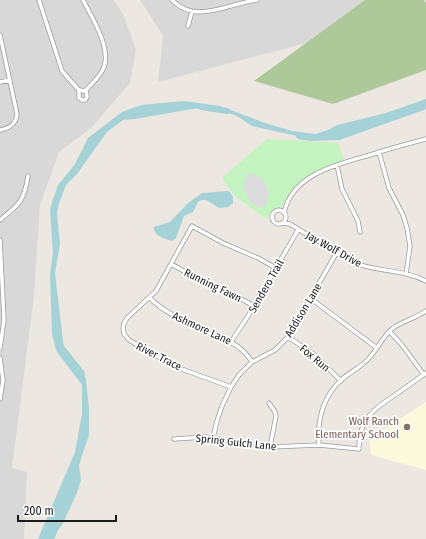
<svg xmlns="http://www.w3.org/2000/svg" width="426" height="539" viewBox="0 0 426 539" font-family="'Fira Sans Condensed',sans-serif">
<rect width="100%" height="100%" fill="#ece7e1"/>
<path fill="#d9d8d8" d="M0,0H114L124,16L136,50L130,83L91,128L59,152L40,205L34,296L12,468L27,472L24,539H0Z
M140,0H365L307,43L158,82L163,36Z"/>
<path fill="#fcf8da" d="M426,402V470L371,455L369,439Z"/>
<path fill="#adc899" d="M365,0H424L426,3V70L333,104L254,81Z"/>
<path fill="#c3f4c0" d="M267,139L338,143L344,160L329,165L308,177L300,183L281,207L273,211L266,219L235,196L222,178Z"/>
<path fill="#dbdbdb" d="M254,173L262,179L269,192L268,200L265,206L261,208H259L250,202L245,192L244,187L245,179L249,174Z"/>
<path fill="#a5d2d7" d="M426,99V106L358,130L320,139L297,136L252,126L237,116L217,109L209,108L192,109L135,119L123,120L107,132L77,174L66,185L59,203L57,213L60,244L55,273L63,341L64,346L84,371L86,380L89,409V435L79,465L81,480L77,493L62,525L50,539H38L75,452L82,414V385L60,356L56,350L52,334L50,274L53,253L50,210L53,199L58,185L75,164L88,138L122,112L141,105L184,101L220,106L265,123L292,131L315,134L328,130L337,125L386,113Z
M228,191L230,192L233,197V203L228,207L219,208L206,200H201L198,202L193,212L184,216L176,238L172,241C165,239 153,236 154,227L170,222L188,203L202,193Z"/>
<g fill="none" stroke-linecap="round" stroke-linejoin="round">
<path stroke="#a5d2d7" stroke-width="6" d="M201,107L227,111
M299,136L310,138L339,137L426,106
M51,539L56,527"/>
<defs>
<path id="street" d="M39,0L62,71L78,89L83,91L86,90C92,83 101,76 104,67C111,47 92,18 83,0
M172,0C196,25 229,3 257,0
M188,26L192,11
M0,35L17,114C16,124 10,128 0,130
M0,82L10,80
M79,90V98L82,100H85L87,97L86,90
M379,152L389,188L403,215L407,228L410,246L406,274
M337,165L342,189L358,221L360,232
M272 217a7 7 0 1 1 14 0a7 7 0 1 1-14 0Z
M284,213C292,174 338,164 370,155C389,149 407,144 426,139
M0,220C20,204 24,201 28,176
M282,223L290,224L352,262C375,272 403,269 426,281
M0,240L4,320L0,348
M171,264L213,287L234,295L254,306
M150,298C162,311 187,323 203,331C224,341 238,340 252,362
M310,298L377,348
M390,332L402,345L424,375
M288,337L315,355L341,381
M231,342L248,316L298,230
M0,358L3,380L0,399
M231,387L176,367L129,340L124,334L123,328L124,323L127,318L156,291L192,226L223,243L258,258L276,268
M269,403L275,412L276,416L270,447
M213,438L217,421L222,406L231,387L239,375L252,362L275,350L288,337L337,252
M174,439L206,437L270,447L319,445L359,449C358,421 373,409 395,395C405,388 416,380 426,373
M319,445C317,421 323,397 341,380C350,372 362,367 370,357C378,348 383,336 393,328C403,321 416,318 426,311"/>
</defs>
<use href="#street" stroke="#9c9c9c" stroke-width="5"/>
<use href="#street" stroke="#fff" stroke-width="3.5"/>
</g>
<circle fill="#8d6e63" stroke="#fff" stroke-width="1.5" cx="407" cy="427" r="4"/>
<g text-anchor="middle" stroke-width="3.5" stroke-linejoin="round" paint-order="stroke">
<g font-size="11" fill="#1b1b1b" stroke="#fff">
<text transform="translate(334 249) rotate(29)" y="4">Jay Wolf Drive</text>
<text transform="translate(213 285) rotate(26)" y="4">Running Fawn</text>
<text transform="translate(266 286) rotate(-60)" y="4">Sendero Trail</text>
<text transform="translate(303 310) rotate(-59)" y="4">Addison Lane</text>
<text transform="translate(202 328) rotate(25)" y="4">Ashmore Lane</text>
<text transform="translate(159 356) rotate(27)" y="4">River Trace</text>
<text transform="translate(315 358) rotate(40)" y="4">Fox Run</text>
<text transform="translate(236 442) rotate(6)" y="4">Spring Gulch Lane</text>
</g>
<g font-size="11" fill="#785e54" stroke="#fff" text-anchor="end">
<text x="399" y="425">Wolf Ranch<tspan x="399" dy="13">Elementary School</tspan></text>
</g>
</g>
<path d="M18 515v6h98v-6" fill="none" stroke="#1b1b1b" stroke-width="2"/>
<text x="24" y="515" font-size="12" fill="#1b1b1b" stroke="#ffffff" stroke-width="3" paint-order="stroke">200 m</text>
</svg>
